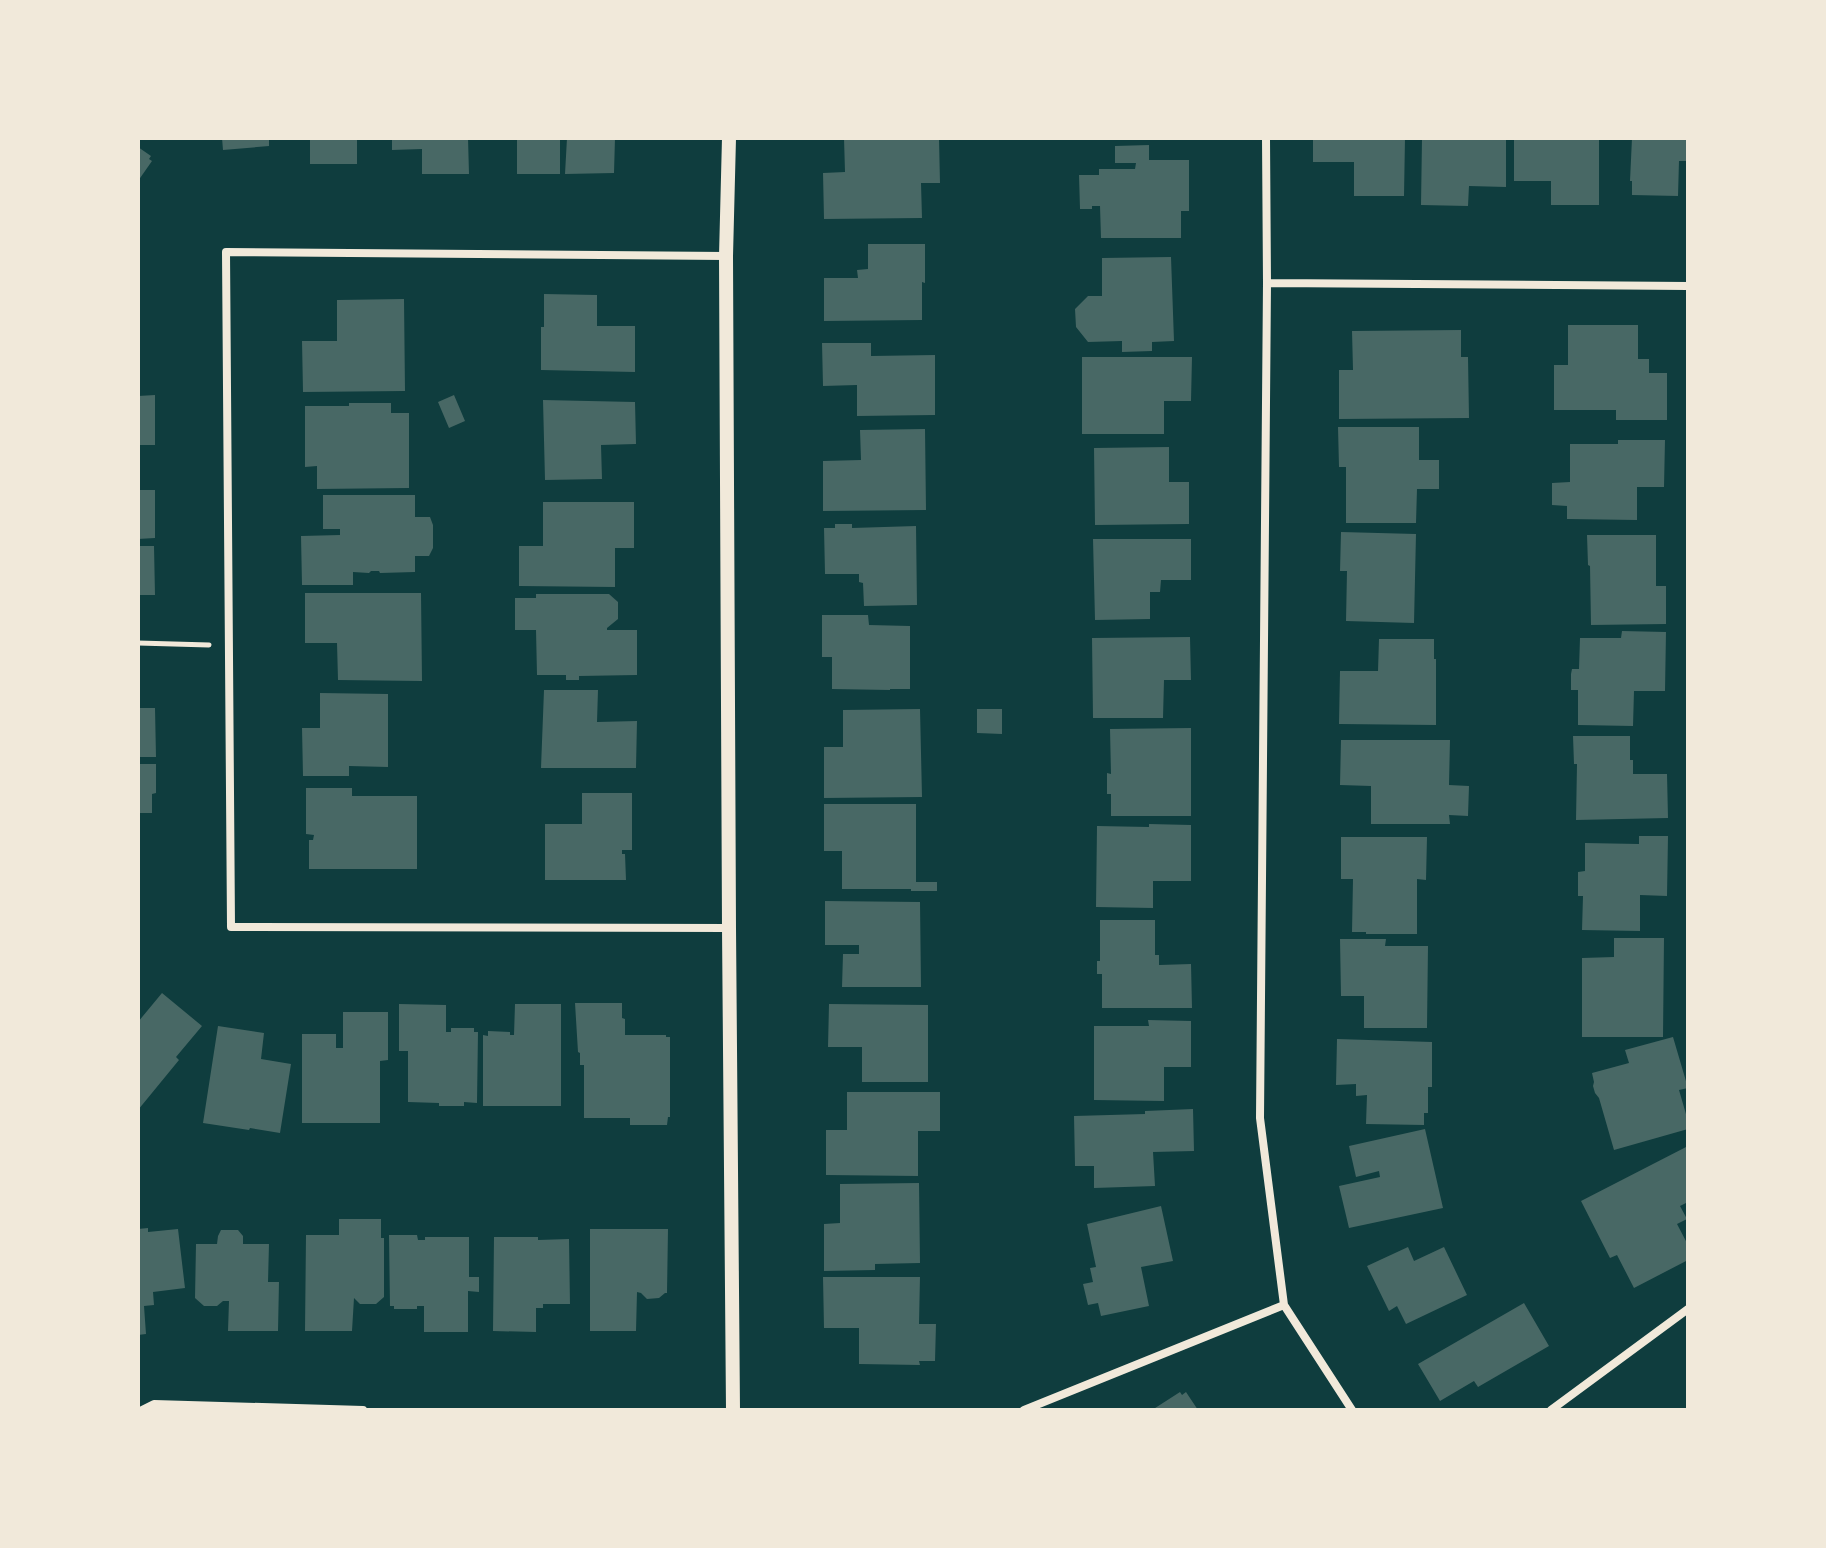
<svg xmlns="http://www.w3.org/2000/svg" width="1826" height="1548" viewBox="0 0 1826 1548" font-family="Manrope,sans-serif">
<rect width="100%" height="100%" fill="#0f3d3e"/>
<path fill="#486865" d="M222,138H269V146L223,150Z
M310,138H357V164H310Z
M392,138H468L469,174H422V149L392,150Z
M517,138H560V174H517Z
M567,138H615L614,173L565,174Z
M844,138H939L940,183H921L922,218L824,219L823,173L845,172Z
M1313,138H1405L1404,196H1354V162H1313Z
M1422,138H1506V187L1469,186L1468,206L1421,205Z
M1514,138H1599V205H1551V181H1514Z
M1632,138H1688V161H1679L1678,196L1632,195V181H1630Z
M1149,145V160H1189V211H1181V238H1101L1100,206H1092V209H1080L1079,175H1099V169H1135L1136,163H1115V146Z
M138,147L151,156L149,159L152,161L138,181Z
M868,244H925V283L922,282V320L824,321V278H858L857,270L868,269Z
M1171,257L1174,341L1152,342V351L1122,352V341L1088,342L1076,327L1075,309L1088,296H1102V258Z
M544,294L597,295V326H635V372L541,370V327H544Z
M404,299L405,391L303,392L302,341H337V300Z
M1568,325H1638V359H1649V373H1667V420H1616V410H1554V365H1568Z
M1461,330V357H1468L1469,418L1339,419V370H1353L1352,331Z
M822,343H871V356L935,355V415L857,416V385L823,386Z
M1082,357H1192L1191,401H1164V434H1082Z
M155,395V445H138V396Z
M454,395L465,421L449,428L438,402Z
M543,400L635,402L636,444L601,445L602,479L545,480Z
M349,403H391V413H409V488L317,489V466L305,467V406H349Z
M1338,427H1419V460H1439V489H1417L1416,523H1346V467H1339Z
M925,429L926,510L823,511V461L861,460L860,430Z
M1618,440H1665L1664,487H1637V520L1567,519V506L1552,505V483L1570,482V444H1618Z
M1169,447V482H1189V524L1095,525L1094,448Z
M138,490H155V538L138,539Z
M323,495H415V517H430L433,525V548L429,556H415V572L380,573L379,571H371L369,573L353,572V585H302L301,536L340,535V529H323Z
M543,502H634V548H615V587L519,586V546H543Z
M835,524H852V528L916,526L917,605L864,606L863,583L859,582V574H825L824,528H835Z
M1341,532L1416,534L1414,623L1346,621L1347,571H1340Z
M1587,535H1656V586H1666V624L1591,625L1590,566L1588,565Z
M1093,539H1191V580H1161L1160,592H1150V619L1095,620Z
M138,546H154L155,595H138Z
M305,593H421L422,681L338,680L337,643H305Z
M536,594H609L618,602V619L607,628V630H637V675L579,676V680H566V675H537L536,630H515V598H536Z
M822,615H868L869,625L910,626V689H890V690L832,689V657H822Z
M1622,631L1666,632L1665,691H1634L1633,726L1578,725V690H1571V674L1572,669H1579L1580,638H1621Z
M1190,637L1191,680H1164L1163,718H1093L1092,638Z
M1379,639H1434V659H1436V725L1339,724L1340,671H1378Z
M544,690H598L597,722L637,721L636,768H541Z
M320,693L388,694V767L349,766V776H303L302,728H320Z
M138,708H155L156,757H138Z
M920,709L922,797L824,798V747H843V710Z
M977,709H1002V734L977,733Z
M1191,728V816H1111V794H1107V773L1111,774L1110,729Z
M1573,736H1630V760H1633V774H1667L1668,818L1576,820L1577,764H1574Z
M1341,740H1450L1449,785L1469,786L1468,816L1449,815L1450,824H1371V786L1340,785Z
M138,764H156V793L152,794V813H138Z
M306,788H352V796H417V869H309V840H313L314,835L306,834Z
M582,793H632V850H622V854H625L626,880H545V824H582Z
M824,804H916V882H937V891H911V889H842V851H824Z
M1149,824L1191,825V881H1153V908L1096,907L1097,826L1149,827Z
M1639,836H1668L1667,896L1640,895V931L1582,930L1583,896H1578V872L1585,871V843L1639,844Z
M1341,837H1427L1426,880L1417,879V934H1366V932H1352L1353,879H1341Z
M825,901L920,902L921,987H842L843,954H859V945H825Z
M1100,920H1155V955H1159V965L1191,964L1192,1008H1102V974H1097V961H1100Z
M1614,938H1664L1663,1037H1582V958L1614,957Z
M1340,939H1386L1385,946H1428L1427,1028H1364V996H1341Z
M162,993L202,1026L176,1057L179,1060L138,1110V1022Z
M575,1003H622V1018L625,1019V1035H666V1037H670V1117H668L667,1125H630V1118H584V1065H580V1053L578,1052Z
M399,1004L446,1005V1032H451V1028H474V1032H478L477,1103L464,1102V1106H439V1103L408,1102V1051H399Z
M515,1004H561V1106H483V1035L488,1036V1031L510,1032V1035H514Z
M829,1004L928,1005V1082H862V1047H828Z
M343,1012H388V1060L380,1061V1123H302V1034H336V1048H343Z
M1148,1020L1191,1021V1067H1164V1101L1094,1100V1026H1149Z
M218,1026L264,1033L261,1059L291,1064L280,1133L250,1128L249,1130L203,1123Z
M1673,1037L1688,1088L1679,1090L1688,1121V1129L1614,1150L1599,1098L1595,1093L1593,1086L1594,1082L1592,1073L1629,1063L1625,1050Z
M1337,1039L1432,1042V1087H1428V1113H1424V1125L1366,1124L1367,1095L1356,1096V1084L1336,1085Z
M847,1092H940V1131H918V1176L826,1175V1130H847Z
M1193,1109L1194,1151L1153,1152L1155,1186L1094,1188V1166H1075L1074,1116L1145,1114V1111Z
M1425,1129L1443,1208L1349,1228L1339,1186L1380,1177L1379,1171L1356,1177L1349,1146Z
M1688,1146V1202L1680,1206L1687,1219L1677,1224L1688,1245V1260L1634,1288L1617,1255L1610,1258L1581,1201Z
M919,1183L920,1263L875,1264V1270L824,1271V1224L840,1223V1184Z
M1161,1206L1173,1261L1141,1267L1149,1306L1101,1316L1098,1303L1088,1305L1083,1284L1093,1282L1090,1268L1096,1267L1087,1224Z
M339,1219H381V1238H384V1297L376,1304H360L354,1298L352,1331H305L306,1235H339Z
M148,1228V1232L178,1229L185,1288L153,1292L154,1305L144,1306L146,1334L138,1335V1229Z
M590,1229H668L667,1293H665L659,1298L647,1299L641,1293L637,1292L636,1331H590Z
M221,1230H238L243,1236V1244H269L268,1282H279L278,1331H228L229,1301H223L217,1306H204L195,1298L196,1244H217L218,1236Z
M389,1235H417L418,1240H425V1237H469V1277H479V1292L468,1291V1332H424V1306H417V1309H394V1306H390Z
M494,1237H538V1240L569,1239L570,1304H543V1308H536V1332L493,1331Z
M1408,1247L1414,1261L1444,1247L1467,1295L1406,1324L1397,1306L1389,1311L1367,1266Z
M823,1277H920L919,1324H936L935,1361H919L920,1365L859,1364V1328H824Z
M1524,1303L1549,1346L1478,1387L1474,1381L1440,1401L1418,1364Z
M1180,1392L1182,1395L1186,1392L1198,1410H1152Z"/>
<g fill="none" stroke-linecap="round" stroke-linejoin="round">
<path stroke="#f1e9da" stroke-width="5" d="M138,643L209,645"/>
<path stroke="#f1e9da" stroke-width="8" d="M1266,138L1267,283L1260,1118L1284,1305L1352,1410
M726,256L226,252L231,927L729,928
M1267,283L1688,286
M142,1410L154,1404L363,1410
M1024,1410L1284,1305
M1551,1410L1688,1309"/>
<path stroke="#f1e9da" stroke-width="14" d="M729,138L726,256L729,928L733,1410"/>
</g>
<rect width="1826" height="1548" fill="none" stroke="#f1e9da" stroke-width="280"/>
</svg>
